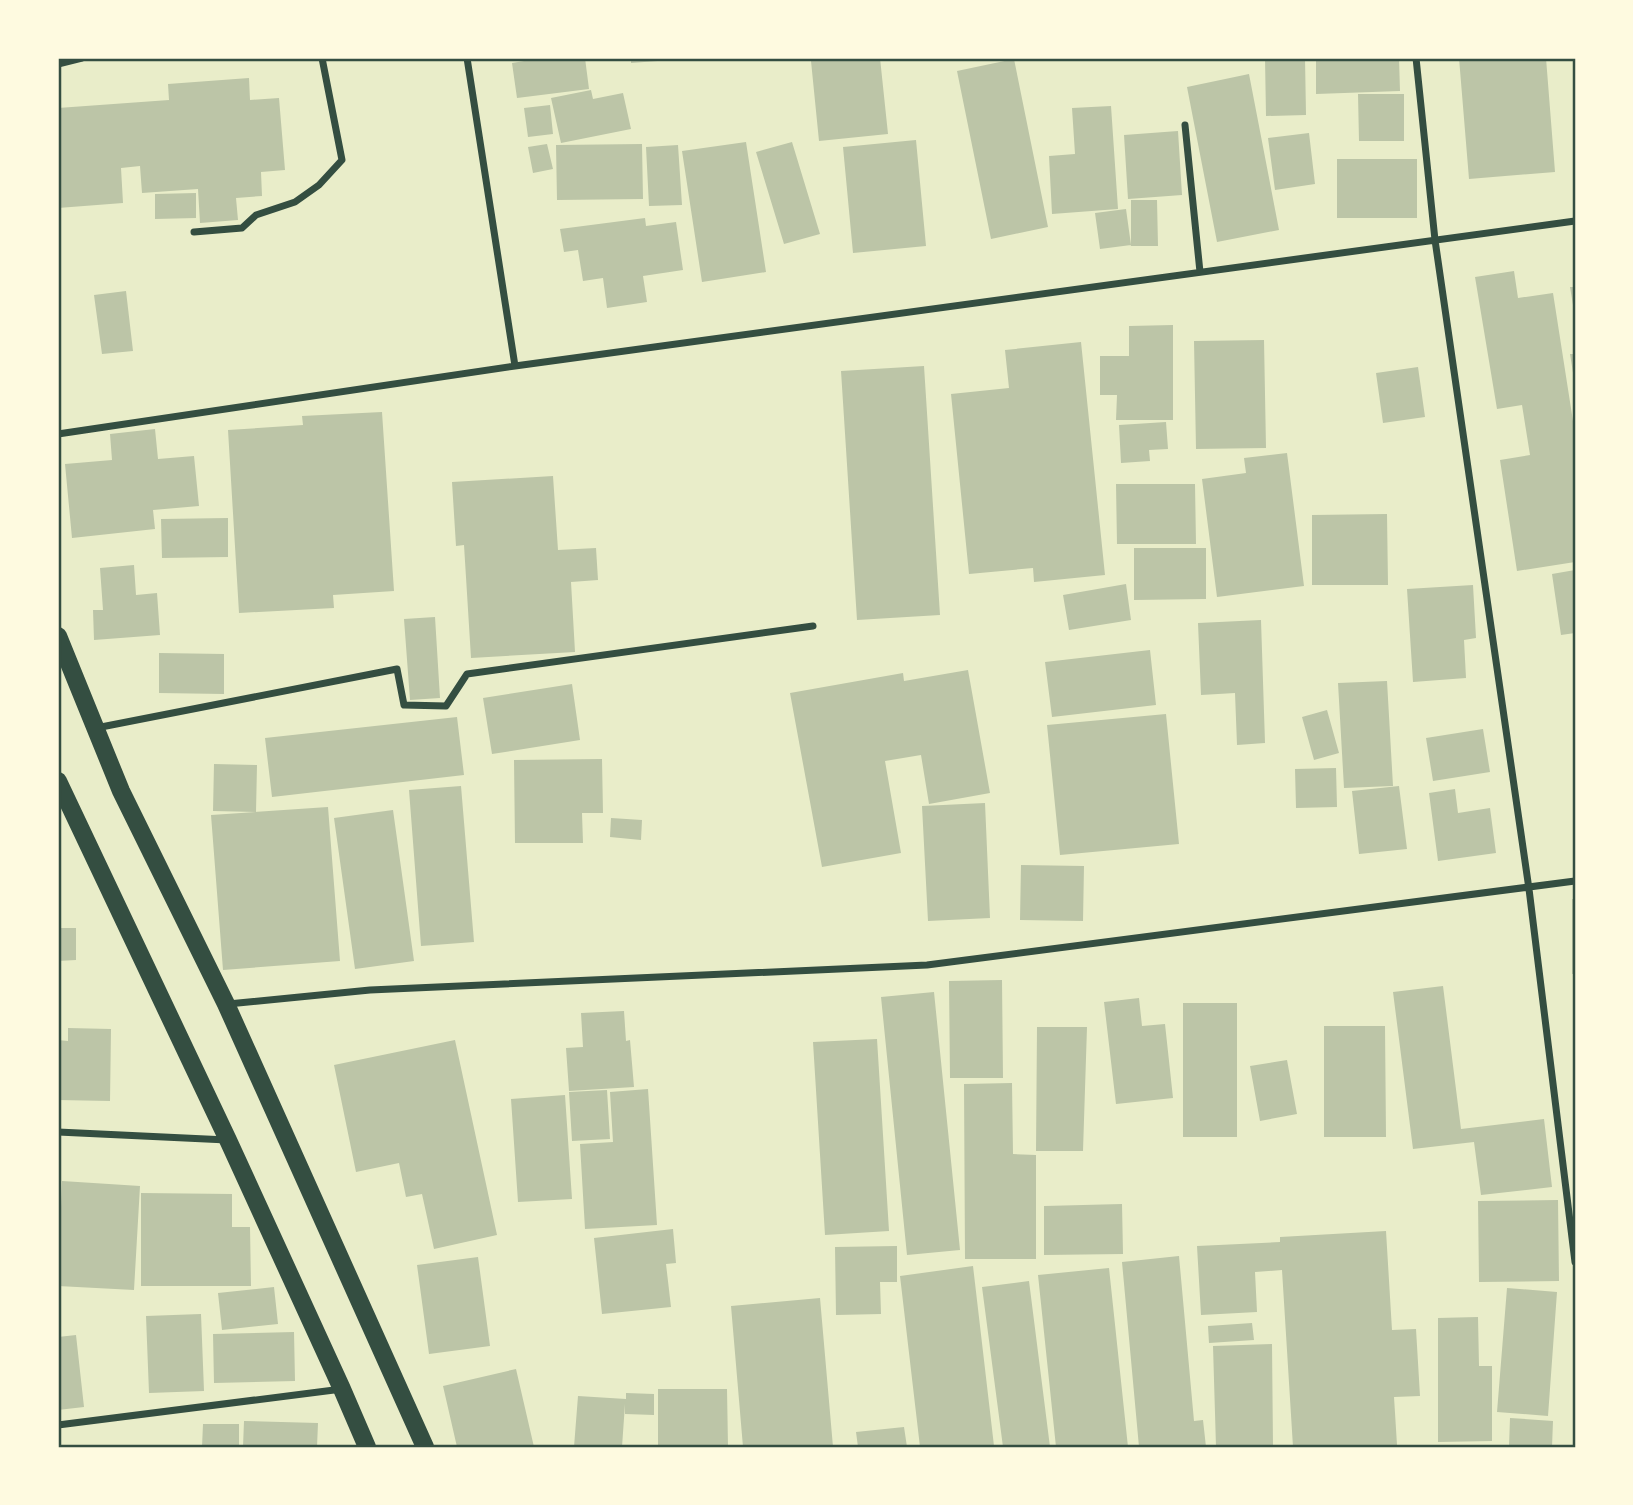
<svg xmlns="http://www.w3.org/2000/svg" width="1633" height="1505" viewBox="0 0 1633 1505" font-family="'Alegreya Sans',sans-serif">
<rect width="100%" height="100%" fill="#e9edc9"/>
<path fill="#bcc5a7" d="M523,58H585L589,89L517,98L512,63L524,61Z
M631,58H671V60L631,63Z
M841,58H880L888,134L819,141L811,61Z
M1265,58H1305L1306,115L1266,116Z
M1316,58H1399L1400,91L1316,94Z
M1459,58H1546L1555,172L1469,179Z
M1014,59L1048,227L991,239L957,71Z
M1249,74L1279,230L1217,242L1187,87Z
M249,78L250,100L279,98L285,170L261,172L262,196L236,198L238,220L200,223L198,189L142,193L140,166L121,168L123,203L58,208V108L169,100L168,84Z
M591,90L593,99L623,93L631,129L561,143L551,98Z
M1358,94H1404V141H1359Z
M550,105L553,134L528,137L524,108Z
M1111,106L1118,209L1052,214L1049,156L1075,154L1072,108Z
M1178,131L1182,195L1128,199L1124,135Z
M1309,133L1315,184L1275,190L1268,138Z
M916,140L926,246L853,253L843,147Z
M746,142L766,272L702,282L682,151Z
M792,142L820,234L784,244L756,152Z
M547,144L553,169L533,173L528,147Z
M642,144L643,199L557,200L556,145Z
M678,145L682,205L649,206L646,147Z
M1337,159H1417V218H1337Z
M196,193V218L155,219V194Z
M1131,200H1157L1158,246H1131Z
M1126,209L1131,245L1100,249L1095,213Z
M645,218L646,226L676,222L683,270L643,276L647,302L607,308L603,278L583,281L578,250L564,252L560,229Z
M1514,271L1518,298L1553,293L1575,434V562L1517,571L1500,460L1530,455L1522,405L1497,409L1475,277Z
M1570,287H1575V311H1574Z
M126,291L133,351L102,354L94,295Z
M1173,325V420H1116L1117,395H1100V356H1129V326Z
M1264,340L1266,448L1196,449L1194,341Z
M1081,342L1105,575L1034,582L1033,568L969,574L951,394L1009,388L1005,350Z
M1570,354H1575V379H1574Z
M924,366L940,615L857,620L841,371Z
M1418,367L1425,417L1383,423L1376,373Z
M382,412L394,591L333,595L334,608L239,613L228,430L303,425L302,416Z
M1166,422L1168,449L1149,450L1150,461L1121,463L1119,425Z
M155,429L158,459L194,456L199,506L153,510L155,529L72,538L65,464L112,460L110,434Z
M1287,453L1304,586L1217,597L1202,479L1246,473L1244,458Z
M553,476L558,550L596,548L598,580L571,582L575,652L471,658L464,545L456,546L452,482Z
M1116,484H1195L1196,544H1117Z
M1387,514L1388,585H1312V515Z
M228,518V557L162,558L161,519Z
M1134,548H1206V599L1134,600Z
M134,565L136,595L157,593L160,635L94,640L93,610H103L100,568Z
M1575,570V633L1561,635L1552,574Z
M1126,584L1131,620L1069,630L1063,595Z
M1473,585L1476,638L1464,640L1466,678L1413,682L1407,589Z
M435,617L440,698L410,700L404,619Z
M1261,620L1265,743L1237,745L1235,693L1201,695L1198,623Z
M1150,650L1156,705L1052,717L1045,662Z
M159,653L224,654V694L159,693Z
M968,670L990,793L929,804L921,755L885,761L901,853L822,867L790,693L903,673L904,681Z
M1387,681L1393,786L1344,788L1338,683Z
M572,684L580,740L492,754L483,698Z
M1327,710L1339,753L1314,760L1302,717Z
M1166,714L1179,844L1060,855L1047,725Z
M457,717L464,775L272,797L265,738Z
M1483,729L1490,772L1433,781L1426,738Z
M602,759L603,813H582L583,843H515L514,760Z
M214,764L257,765L256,812L213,811Z
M1336,768L1337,807L1296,808L1295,769Z
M461,786L474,942L421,946L409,790Z
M1399,786L1407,849L1359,854L1352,791Z
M1455,789L1458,813L1490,808L1496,853L1438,861L1429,793Z
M985,803L990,918L928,921L922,806Z
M328,807L340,961L223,970L211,815Z
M393,810L414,961L355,969L334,818Z
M611,818L642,820L641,840L610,837Z
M1021,865L1084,866L1083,921L1020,920Z
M1572,899H1575V974H1572Z
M58,928H76V960L58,961Z
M1002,980L1003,1078H950L949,981Z
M1443,986L1461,1129L1544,1119L1552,1187L1481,1195L1474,1142L1413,1149L1393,992Z
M934,992L960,1250L907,1255L881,997Z
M1139,998L1142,1026L1165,1024L1173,1098L1116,1104L1104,1002Z
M1183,1003H1237V1137H1183Z
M624,1011L626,1041L630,1040L634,1087L569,1091L566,1048L583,1047L581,1013Z
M1324,1026H1385L1386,1137H1324Z
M1037,1027H1087L1083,1151H1036Z
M68,1028L111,1029L110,1101L58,1100V1040L68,1041Z
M877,1039L889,1231L825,1235L813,1042Z
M455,1040L497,1235L434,1249L422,1194L406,1197L399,1163L356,1172L334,1065Z
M1287,1060L1297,1114L1260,1121L1250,1066Z
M1012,1083L1013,1154L1036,1155V1259H965L964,1084Z
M648,1089L657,1225L585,1229L580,1144L613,1142L610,1092Z
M607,1090L610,1139L572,1141L569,1092Z
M565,1095L572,1199L518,1202L511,1099Z
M62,1181L140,1186L134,1290L58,1286Z
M141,1193L232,1194V1227H250L251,1286H141Z
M1558,1200L1559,1281L1479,1282L1478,1201Z
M1122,1204L1123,1254L1044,1255V1206Z
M673,1229L676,1263L666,1264L671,1307L602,1314L594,1238Z
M1386,1231L1392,1330L1416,1329L1420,1396L1394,1397L1397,1445L1293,1447L1282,1270L1255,1272L1257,1312L1201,1315L1197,1246L1280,1242V1237Z
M897,1246V1282H880L881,1314L836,1315L835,1247Z
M1179,1256L1194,1421L1203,1420L1206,1447H1139L1122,1262Z
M478,1257L490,1346L429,1354L417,1265Z
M973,1266L994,1446L920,1447L900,1276Z
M1109,1268L1128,1447H1056L1038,1275Z
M1029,1281L1050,1447H1003L982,1287Z
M274,1287L278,1324L222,1330L218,1293Z
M1507,1288L1557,1292L1548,1416L1497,1412Z
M820,1298L833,1447H743L731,1306Z
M201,1314L204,1391L149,1393L146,1316Z
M1478,1317L1479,1366H1492V1441L1438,1442V1318Z
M1252,1323L1254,1340L1209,1343L1208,1326Z
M294,1332L295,1381L214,1383L213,1334Z
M76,1335L84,1407L58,1410V1337Z
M1272,1344L1273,1447H1216L1213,1346Z
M516,1369L534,1447H457L443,1386Z
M658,1389H727L728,1447H658Z
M626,1393L654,1394V1415L625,1414V1404L622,1447H574L578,1396L626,1399Z
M1510,1418L1553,1421L1552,1447H1509Z
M244,1421L318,1423L317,1447H243Z
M203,1424H239V1447H202Z
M904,1427L907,1447H858L856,1432Z"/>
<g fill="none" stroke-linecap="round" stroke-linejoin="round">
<path stroke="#344e41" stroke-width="7" d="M467,58L515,366
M1416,58L1435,240L1529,889L1575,1262
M58,64L82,58
M1185,125L1200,272
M194,232L242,228L256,215L295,202L319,185L342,160L322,58
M58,434L515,366L1575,221
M96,728L397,669L404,705L446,706L467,674L813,626
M228,1004L370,990L927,965L1575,881
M58,1132L227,1140
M58,1425L342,1389"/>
<path stroke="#344e41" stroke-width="18" d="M58,636L121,791L226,1004L425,1447
M58,781L228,1140L342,1389L367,1447"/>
</g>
<rect width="1633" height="1505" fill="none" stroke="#fefae0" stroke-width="119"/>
<rect x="60" y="60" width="1514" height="1386" fill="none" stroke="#344e41" stroke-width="2.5"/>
</svg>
